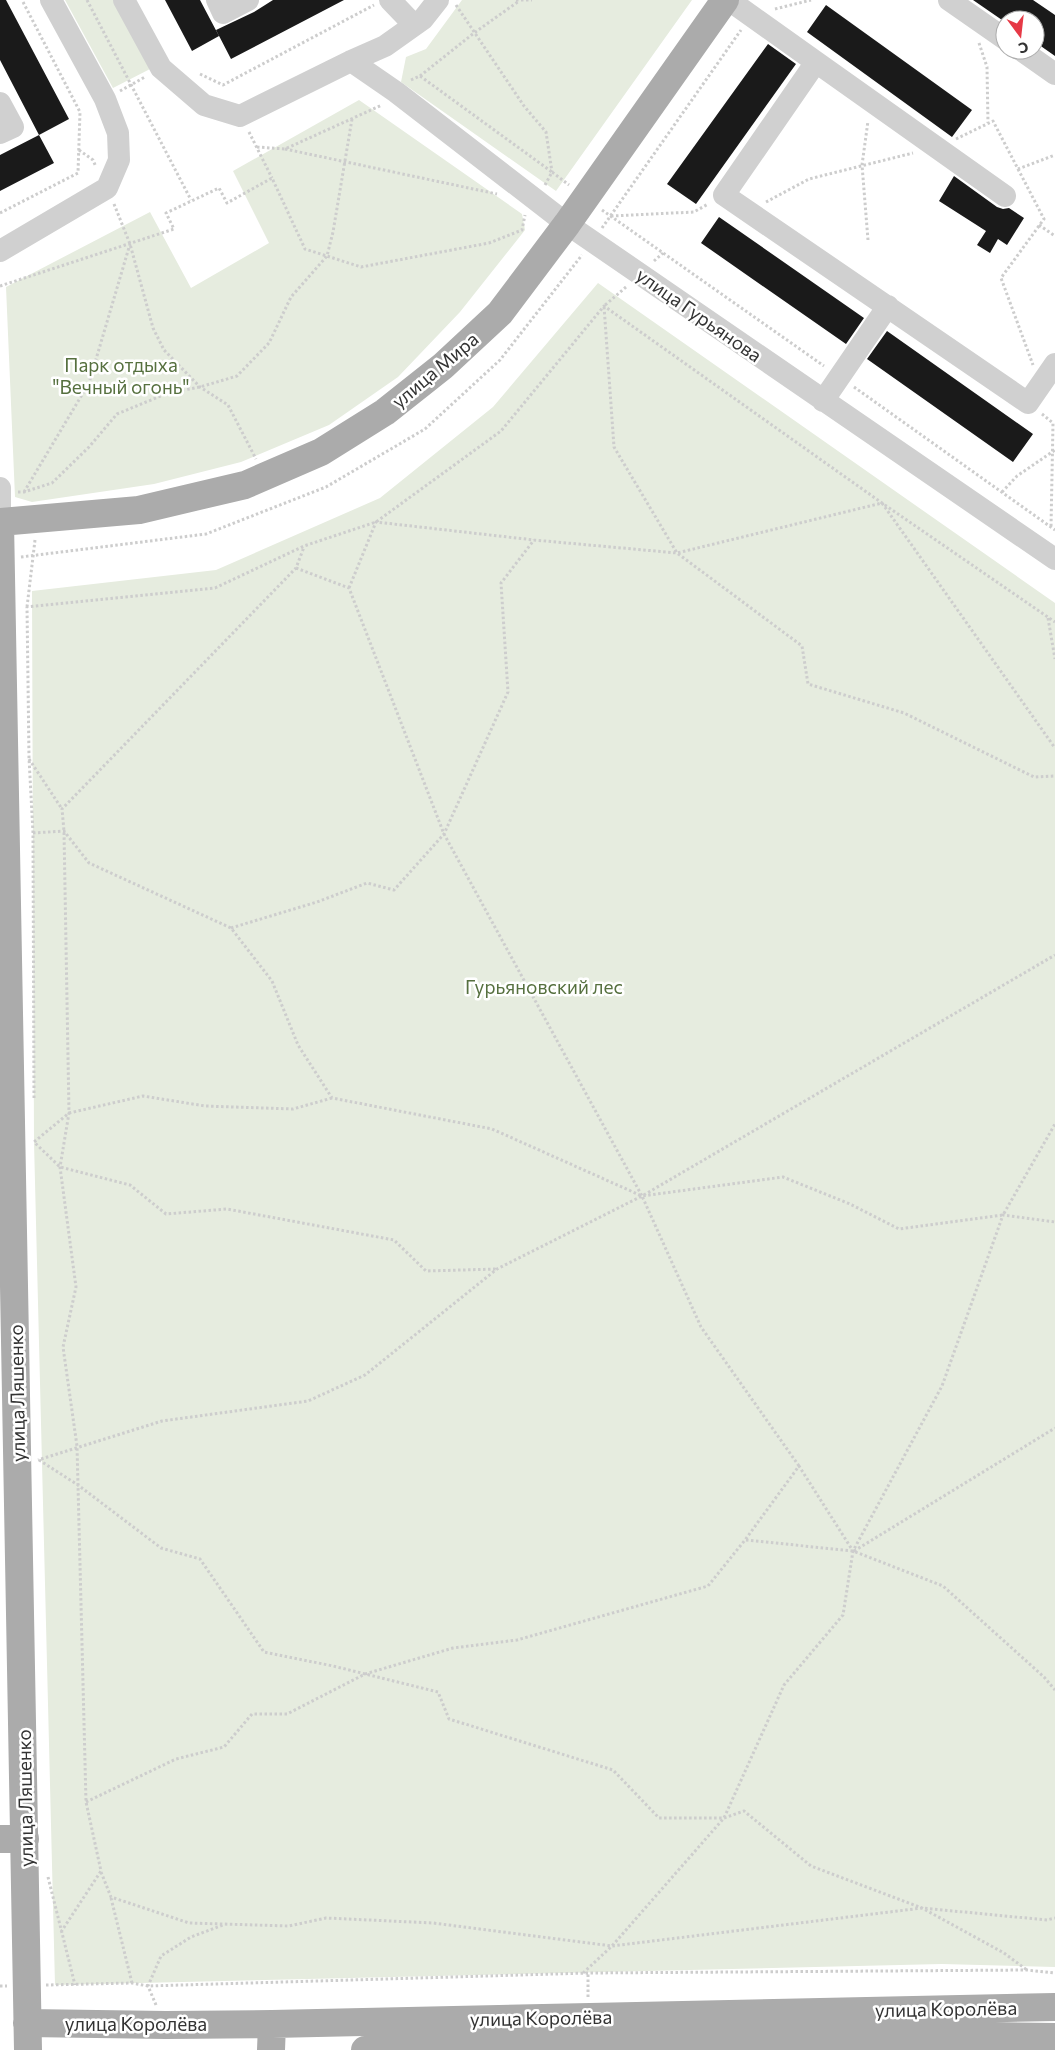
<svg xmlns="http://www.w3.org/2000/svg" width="1055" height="2050" viewBox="0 0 1055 2050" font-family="Commissioner,sans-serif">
<rect width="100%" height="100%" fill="#fff"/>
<path fill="#e6ecdf" d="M65,0H115L152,68L113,88Z
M462,0H692L556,191L401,82L406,57L426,49Z
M359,100L522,214L525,230L460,312L398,377L329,425L241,462L154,484L32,502L15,497L6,287L150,212L191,288L269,243L233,171Z
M598,283L1055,603V1967L942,1964L55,1985L34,1142L32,591L216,570L380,498L493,407Z"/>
<path fill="#1a1a1a" d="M0,0H6L69,119L39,135L0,60Z
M165,0H200L219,36L192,51Z
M273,0H344L231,59L216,30L254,12Z
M973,0H1033L1055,15V56L1035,42V20H1002Z
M826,5L972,110L952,137L807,32Z
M768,44L796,64L696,204L667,184Z
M39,135L54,163L0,191V155Z
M954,176L997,207L1003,209L1009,208L1024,218L1007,245L998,239L990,253L977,245L986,231L939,201Z
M719,217L864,318L846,344L701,243Z
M887,331L1033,434L1013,462L867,359Z"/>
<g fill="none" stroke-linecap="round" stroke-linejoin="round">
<path stroke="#cdcdcd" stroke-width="3" stroke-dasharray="2.5 2.5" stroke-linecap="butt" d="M87,0L191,200
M516,0H532
M456,5L524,106L546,132L552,172
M775,9L811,0
M979,43L987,67L988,123
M200,74L223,85L374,5
M420,76L474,33L519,1
M411,80L420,76L552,172
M120,91L145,77
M249,132L272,178
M956,139L993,121L1018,169L1055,155
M257,147L285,149L382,105
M285,149L497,194
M79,150L93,160L96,167
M1018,169L1044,219L1001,278L1033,365
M545,185L552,172L569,185
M766,202L809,179L913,153
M114,204L130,244L153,328L164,350L200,387L228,405L256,459
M602,210L824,366
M0,213L78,173L80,112L22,0
M611,216L694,212L708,204
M1039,225L1055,236
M602,228L741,30
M868,240L862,165L868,121
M654,261L663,253
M0,286L174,229L166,213L219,188L227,203L272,178L305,249L361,267L489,243L522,230L525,215
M626,287L604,306L614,447L677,553L802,646L808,684L904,713L1034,777L1055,776
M854,387L1055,530
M1042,414L1053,423L1051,527
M18,492H24L52,483L89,447L117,414L168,393L200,387L237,376L269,343L291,297L327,256L333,232L352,119
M24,492L89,383L130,244
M1002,492L1017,476L1055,450
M21,557L206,534L326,487L425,429L500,360L582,255
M296,568L349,588L444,834L642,1196L1055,955
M349,588L376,522L534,540L677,553L882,503L1055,748
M27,607L35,540
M1048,618L1055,659
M29,759L62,809
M33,833L64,831L89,863L231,928L272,981L298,1045L332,1098L492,1129L642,1196L497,1269L365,1375L308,1401L162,1421L38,1460
M231,928L317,902L367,883L394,890L444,834L508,692L501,583L534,540
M34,1098L33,833L29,758L27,607L215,588L304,546L376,522L501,431L604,306L882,503L1055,622
M332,1098L293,1109L205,1106L143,1096L69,1113L34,1142L60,1167L130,1185L166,1214L227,1209L394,1240L426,1271L497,1269
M39,1460L78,1485L161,1548L200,1559L264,1652L333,1666L438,1692L449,1719L613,1770L659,1818H724L744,1811L811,1866L922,1908L1004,1953L1027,1970
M799,1466L701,1327L642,1196L783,1177L850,1204L899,1229L1003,1215L1055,1124
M746,1540L853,1551L943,1586L1044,1677L1055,1690
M854,1551L1055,1428
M86,1802L176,1759L224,1747L252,1714H287L365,1674L453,1648L517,1640L708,1586L745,1540L799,1466L853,1551
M101,1872L111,1897L189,1923L289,1926L326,1918L433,1923L612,1946L922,1908L1047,1920L1055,1918
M48,1877L75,1985
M111,1898L132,1983
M61,1932L101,1871L86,1802L77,1446L63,1347L76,1287L60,1167L69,1113L64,831L62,809L296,568L304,547
M583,1973L612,1946L724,1818L784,1685L843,1615L853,1551L942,1386L1003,1215L1055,1222
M46,1985L132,1983L148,1986L588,1973L1027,1970L1055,1973
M0,1986H7
M588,1997V1973
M156,2005L148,1986L161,1956L191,1937L223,1925"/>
<path stroke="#d0d0d0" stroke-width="22" d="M124,0L161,68L204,105L240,116L351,61L385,46L423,19L438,0
M217,0L223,13L248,0
M390,0L414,25
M729,0L816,62L724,195L1028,403L1055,364
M949,0L1005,39
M1021,50L1055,74
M351,61L396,92L567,224L1055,559
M816,62L1005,196
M0,103L13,127L0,133
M0,251L107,188L119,160L118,133L105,99L51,0
M823,401L888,306
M0,488V522"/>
<path stroke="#ababab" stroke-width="28" d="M0,522L28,2050
M0,522L139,510L245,485L321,452L385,412L443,366L500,313L567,224L725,0
M0,1839H25
M27,2023L166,2025L272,2024L1055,2007
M271,2050L272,2024
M365,2050L587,2043L990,2036L1055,2037"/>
</g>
<g text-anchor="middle" stroke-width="5" stroke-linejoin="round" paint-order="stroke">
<g font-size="19" fill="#333" stroke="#fff">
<text transform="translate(699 315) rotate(35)" y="7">улица Гурьянова</text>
<text transform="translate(435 370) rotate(-40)" y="7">улица Мира</text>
<text transform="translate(17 1393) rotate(-91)" y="7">улица Ляшенко</text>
<text transform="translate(25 1798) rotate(-91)" y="7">улица Ляшенко</text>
<text transform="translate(946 2009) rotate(-1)" y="7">улица Королёва</text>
<text transform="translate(541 2018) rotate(-1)" y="7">улица Королёва</text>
<text x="136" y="2031">улица Королёва</text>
</g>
<g font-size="19" fill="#56703f" stroke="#fff">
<text x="121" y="372">Парк отдыха<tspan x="121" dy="22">"Вечный огонь"</tspan></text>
<text x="544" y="994">Гурьяновский лес</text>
</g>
</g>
<g transform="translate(1020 35) rotate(165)"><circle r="24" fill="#ffffff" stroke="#adadad"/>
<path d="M0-4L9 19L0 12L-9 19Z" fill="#e63946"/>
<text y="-8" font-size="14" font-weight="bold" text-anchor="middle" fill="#333333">С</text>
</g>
</svg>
